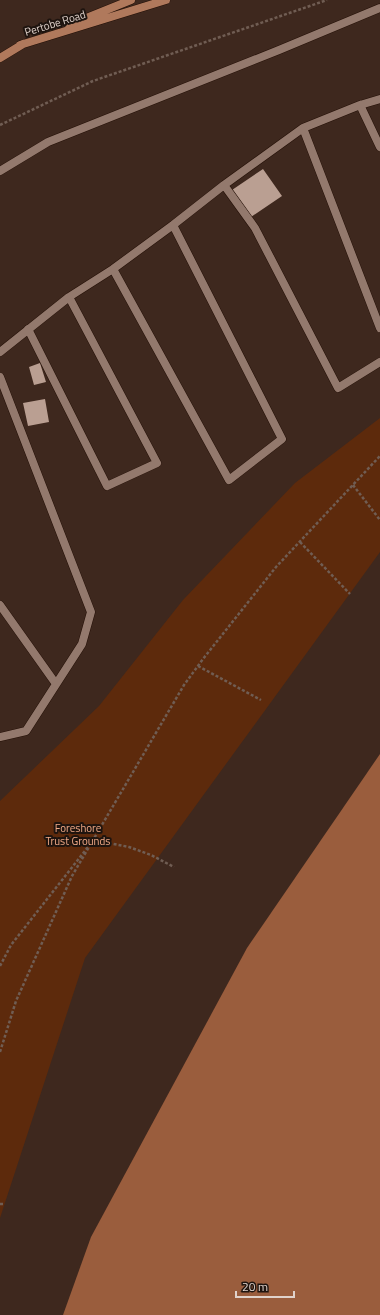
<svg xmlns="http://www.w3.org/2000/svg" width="380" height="1315" viewBox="0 0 380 1315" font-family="'Titillium Web',sans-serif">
<rect width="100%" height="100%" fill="#3e281e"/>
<path fill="#5d2a0c" d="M380,418V552L85,958L0,1218V801L99,706L183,600L295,483Z"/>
<path fill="#9a5d3d" d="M380,754V1315H63L91,1237L247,948Z"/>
<path fill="#ba9f92" d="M263,169L282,196L251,217L232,190Z
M40,363L46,382L34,385L29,367Z
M45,399L49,422L28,426L23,403Z"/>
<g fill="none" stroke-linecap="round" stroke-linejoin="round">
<defs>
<path id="lane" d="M360,105L380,147
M303,128L380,328
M0,171L48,142L279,50L380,8
M224,185L255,228L338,388L380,362
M113,269L229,480L282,439L173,225
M28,329L107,486L157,463L69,297
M0,352L69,297L113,269L173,225L224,185L303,128L360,105L380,99
M0,377L91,612L82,644L26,731L0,737
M0,605L56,684"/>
<path id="secondary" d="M69,25L131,0
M20,45L166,0
M0,58L23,44"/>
</defs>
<use href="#lane" stroke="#241007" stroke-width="9"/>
<use href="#secondary" stroke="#241007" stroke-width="9"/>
<path stroke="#705d53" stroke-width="2.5" stroke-dasharray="3 2" stroke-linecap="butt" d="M0,125L93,81L327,0
M353,485L380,520
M300,542L350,594
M198,666L261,700
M94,840L129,847L151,855L174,867
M0,966L11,945L88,847
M0,1052L16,1001L72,876L184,685L203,659L276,567L380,456
M0,1204H5"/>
<use href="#lane" stroke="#93796d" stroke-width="8"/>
<use href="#secondary" stroke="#b0795c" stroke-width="8"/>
</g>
<g text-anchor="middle" stroke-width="4" stroke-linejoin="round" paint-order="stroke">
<g font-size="11" fill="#e0d2cb" stroke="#1e140f">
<text transform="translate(55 23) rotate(-17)" y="4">Pertobe Road</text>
</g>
<g font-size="11" fill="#f3ab88" stroke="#1e140f">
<text x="78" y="832">Foreshore<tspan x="78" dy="13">Trust Grounds</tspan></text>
</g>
</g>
<path d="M236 1291v6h58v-6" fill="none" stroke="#e0d2cb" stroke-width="2"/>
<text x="242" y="1291" font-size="12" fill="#e0d2cb" stroke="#1e140f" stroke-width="3" paint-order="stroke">20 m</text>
</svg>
